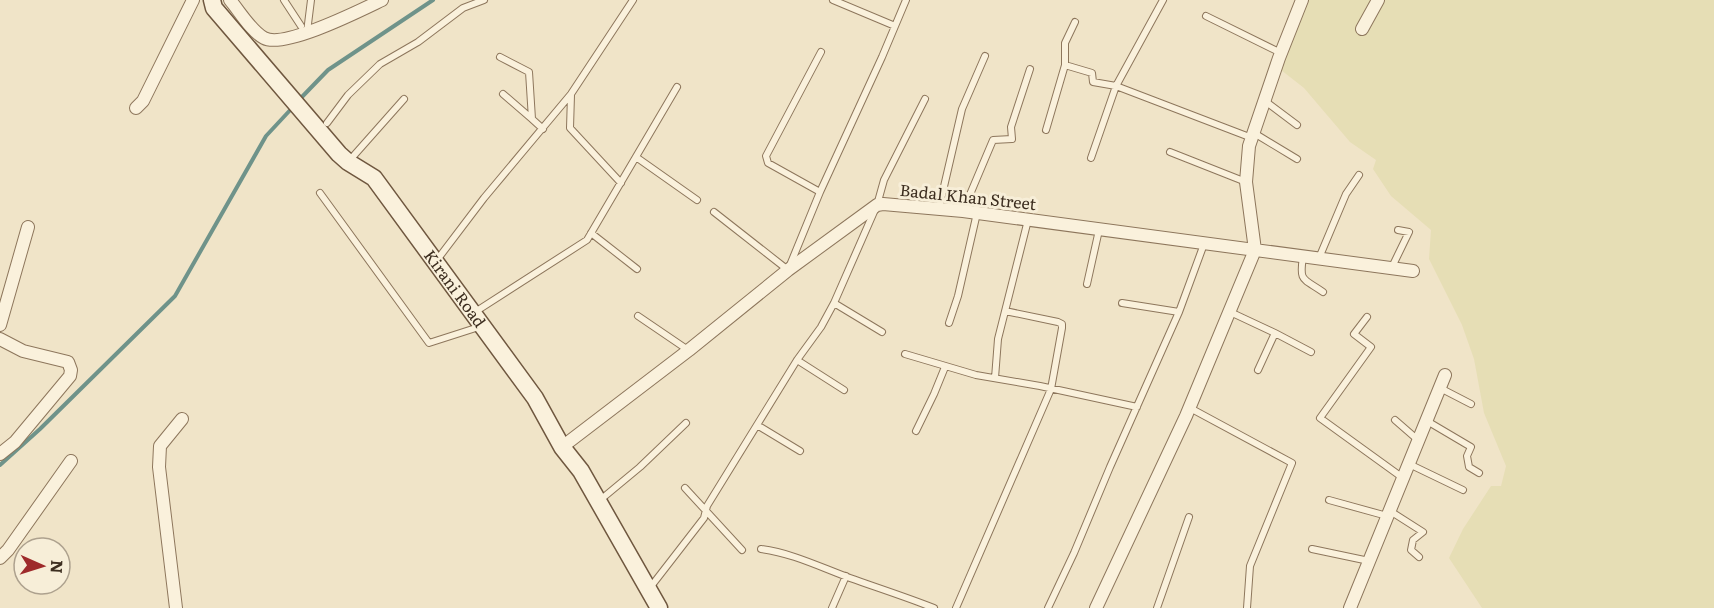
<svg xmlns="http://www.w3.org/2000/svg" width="1714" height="608" viewBox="0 0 1714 608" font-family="Literata,serif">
<rect width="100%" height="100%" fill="#f0e4c8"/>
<path fill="#e6deb5" d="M1309,0H1714V608H1482L1449,558L1463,529L1491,486H1501L1506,466L1484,413L1474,359L1462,325L1429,259L1431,230L1391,196L1373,169L1376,160L1350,142L1304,88L1281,70L1303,10Z"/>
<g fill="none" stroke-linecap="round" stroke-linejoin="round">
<path stroke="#6f938a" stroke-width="4" d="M298,101L328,70L433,0
M0,465L40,429L175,296L266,136L293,107"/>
<defs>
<path id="service" d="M284,0L301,26
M833,0L895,26
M1206,16L1281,53
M307,32L311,0
M500,57L529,72L532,119L543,129
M1065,65L1092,73L1093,82L1116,86L1252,138
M503,94L532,119
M571,95L570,128L621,183
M1265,101L1297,125
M327,123L348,95L380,64L418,42L463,8L484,0
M1046,130L1065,65V43L1075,22
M1254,133L1297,159
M1170,152L1246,182
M636,157L697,200
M1091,158L1116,86L1163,0
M349,161L404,99
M820,192L768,163L766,156L821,52
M320,193L429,343L482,326
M939,208L962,109L985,56
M963,211L993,140L1012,139L1011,127L1030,69
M714,212L788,270L820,192L882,57L906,0
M591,233L637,269
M1303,257C1299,282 1303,278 1323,292
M1319,258L1346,194L1359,175
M437,260L484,198L571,94L633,0
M1392,267L1409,232L1398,230
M1087,284L1099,230
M834,303L882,332
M1122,303L1179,312
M1228,311L1275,333L1258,370
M475,312L587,240L677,87
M638,316L688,350
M1367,317L1354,334L1371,347L1320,418L1403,478
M949,323L958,296L977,213
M1275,333L1311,352
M905,354L976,375L1040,386L1137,407
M797,360L844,390
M995,378L998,339L1028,220
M1440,388L1471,404
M1190,408L1292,463L1250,566L1247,608
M1395,420L1418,440
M1427,421L1471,447L1467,456L1469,467L1479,473
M757,425L800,451
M916,431L934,394L945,367
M1409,464L1463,490
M685,488L742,550
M1329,500L1387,516
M599,501L640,467L686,423
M1390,511L1423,532L1413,540L1411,550L1419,557
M761,549C792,553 820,567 850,578C878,588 906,597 934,608
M1312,549L1369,561
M649,589L704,518L707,506L797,360L821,327L834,303L877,205L884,180L925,99
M832,608L846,576
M956,608L1051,389L1062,328V324L1058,322L1005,311
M1048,608L1074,553L1110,467L1179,312L1204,244
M1157,608L1189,517"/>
<path id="minor" d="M230,0C240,12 251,31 264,38C284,49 361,10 382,0
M1362,29L1378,0
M136,108L143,101L193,0
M0,325L28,227
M0,339L23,351L68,362L71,370L70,376L15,442L0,454
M562,447L689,350L788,270L877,205L883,204L963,211L1413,271
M0,558L8,550L71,461
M176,608L159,467L160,446L182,419
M1096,608L1186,416L1255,250L1246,182L1249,146L1279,58L1302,0
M1350,608L1445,375"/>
<g id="secondary">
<path id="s1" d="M212,0L214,8L339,154L348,162L374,178L535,398L562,447L581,471L659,608"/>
</g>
</defs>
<use href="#service" stroke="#8d765c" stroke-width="8"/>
<use href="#minor" stroke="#8d765c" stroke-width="14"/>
<use href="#secondary" stroke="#6f573f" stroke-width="19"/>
<use href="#service" stroke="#faf1dc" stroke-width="6"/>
<use href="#minor" stroke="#faf1dc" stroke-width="12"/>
<use href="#secondary" stroke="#faf1dc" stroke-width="16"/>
</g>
<g text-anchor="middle" stroke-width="6" stroke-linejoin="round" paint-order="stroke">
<g font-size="16" fill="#3d2e20" stroke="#f7eed8">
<text transform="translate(968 197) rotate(6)" y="6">Badal Khan Street</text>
<text dy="6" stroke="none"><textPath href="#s1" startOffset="380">Kirani Road</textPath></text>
</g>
</g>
<g transform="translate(42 566) rotate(93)"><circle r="28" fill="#f7eed8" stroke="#ada18e" stroke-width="1.5"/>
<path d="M0-4.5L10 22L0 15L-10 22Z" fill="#9e2a2b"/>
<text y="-9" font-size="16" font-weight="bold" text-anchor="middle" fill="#3d2e20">N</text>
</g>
</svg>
